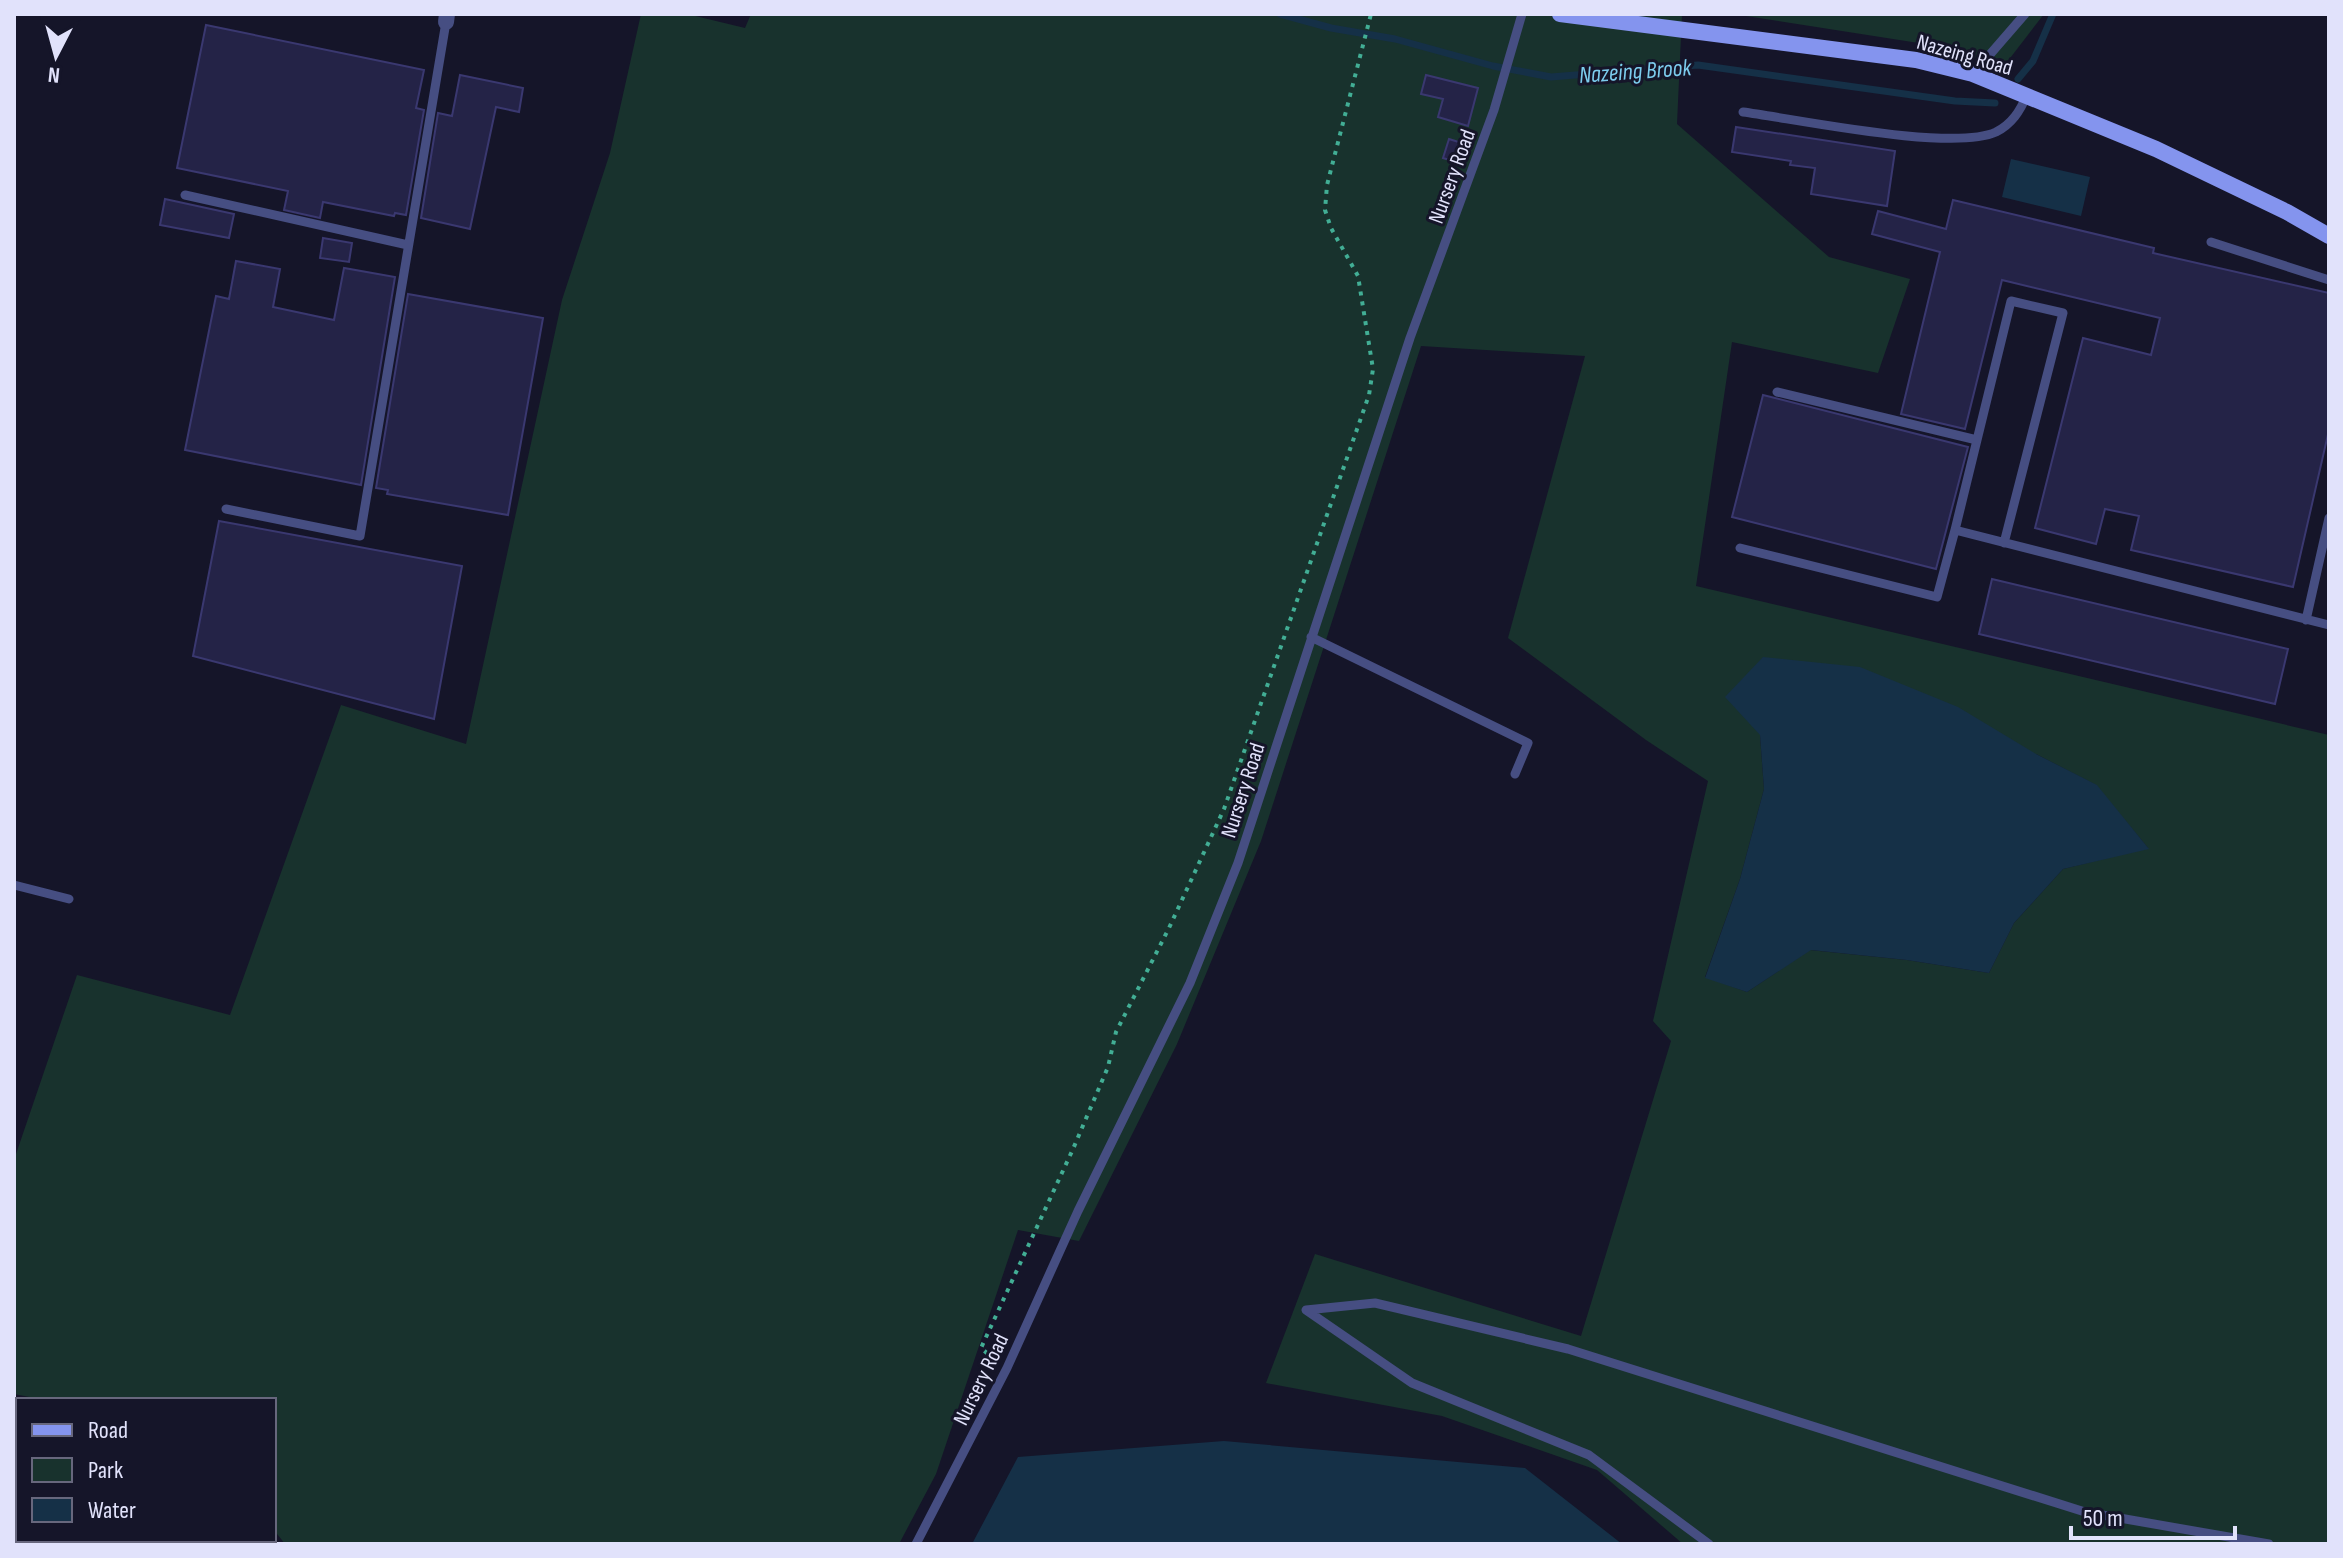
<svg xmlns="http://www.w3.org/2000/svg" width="2343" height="1558" viewBox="0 0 2343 1558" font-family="'Sofia Sans Condensed',sans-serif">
<rect width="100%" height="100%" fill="#151529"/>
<path fill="#18322d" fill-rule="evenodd" d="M641,14H687L745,28L751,14H1682L1677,124L1829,257L1910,279L1878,373L1732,342L1696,586L2329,735V1544H1683L1597,1470L1442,1416L1266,1383L1315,1254L1581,1336L1671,1041L1653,1021L1708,781L1646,740L1508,638L1585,356L1421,346L1261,841L1177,1044L1079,1241L1018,1230L936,1474L899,1544H285L274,1530V1400H45L14,1394V1160L77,975L230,1015L341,705L466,744L562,300L610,153ZM1760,735L2036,754L2096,785L2148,848L2063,869L2014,923L1989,973L1907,960L1810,950L1747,992L1705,977L1740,879L1764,789Z
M1733,14H2044L2004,66L1925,44Z"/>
<path fill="#153047" d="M2011,159L2090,177L2081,216L2002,197Z
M1763,657L1860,667L1958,707L2036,754L2097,785L2149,849L2063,869L2014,923L1989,973L1907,960L1811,950L1747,992L1705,978L1740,879L1764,789L1760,735L1725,697Z
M1224,1441L1525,1468L1622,1544H972L1018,1457Z"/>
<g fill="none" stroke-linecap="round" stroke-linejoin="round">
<path stroke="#153047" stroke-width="7" d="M1280,14L1331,28L1395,39L1493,66L1551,77L1698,65L1955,101L1995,103
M2018,79L2033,61L2053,14"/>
</g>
<path fill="#242347" stroke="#3a3870" stroke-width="2" d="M206,25L424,70L416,108L424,110L406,215L395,213L394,216L323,202L320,218L284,210L288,191L177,168Z
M460,75L523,88L519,112L496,107L470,229L421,218L438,113L452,116Z
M1426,75L1478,88L1468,126L1438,117L1443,99L1421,94Z
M1736,127L1895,151L1887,206L1811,194L1815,168L1790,165L1791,161L1732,152Z
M1449,139L1468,145L1463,164L1443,158Z
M165,199L234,214L229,238L160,225Z
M1953,200L2154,248L2153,253L2329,293V430L2293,587L2131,550L2139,516L2105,509L2096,544L2035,528L2083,338L2151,355L2160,318L2002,280L1965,429L1901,414L1940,252L1872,234L1878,211L1946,229Z
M323,238L352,243L349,262L320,258Z
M236,261L280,269L273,307L334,320L344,268L395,277L361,485L185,450L216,296L229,299Z
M408,294L543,318L508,515L387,494L388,490L376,488Z
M1763,395L1968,447L1936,569L1732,517Z
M219,521L462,566L434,719L193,656Z
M1992,579L2288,649L2275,704L1979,634Z"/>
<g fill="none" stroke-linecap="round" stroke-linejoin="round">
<path stroke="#42ae95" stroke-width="4" stroke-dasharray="4 6" stroke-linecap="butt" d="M995,1360L981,1348L1073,1149L1108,1067L1116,1032L1169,928L1224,809L1369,395L1373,369L1358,276L1331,228L1325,210L1327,185L1371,14"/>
<path stroke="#464e82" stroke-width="9" d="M1973,74L2025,14
M1743,112C1796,119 1953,152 1996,132C2012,124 2020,111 2027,95
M185,195L408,245
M2211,242L2329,280
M1777,392L1977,440
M226,509L360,536L446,22
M1955,530L2011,301L2063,313L2004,543
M1740,548L1937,597L1955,530L2329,625
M2306,620L2329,518
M1311,637L1528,743L1515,774
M14,885L69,899
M14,1439L18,1440
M14,1483L18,1485
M916,1544L1007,1368L1078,1211L1190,983L1238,863L1410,338L1494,110L1522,14
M1709,1544L1589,1455L1412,1383L1306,1310L1375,1303L1568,1349L2085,1512L2269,1544"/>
<path stroke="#464e82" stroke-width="16" d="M446,22L447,14"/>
<path stroke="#8494ee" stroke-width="16" d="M1560,14L1916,60L1973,74L2156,149L2287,212L2329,236"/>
</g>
<g text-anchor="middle" stroke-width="6" stroke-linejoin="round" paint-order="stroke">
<g font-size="22" fill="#e1e2fb" stroke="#151529">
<text transform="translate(1965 54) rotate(16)" y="8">Nazeing Road</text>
<text transform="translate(1451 176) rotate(-70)" y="8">Nursery Road</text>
<text transform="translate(1242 790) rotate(-72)" y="8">Nursery Road</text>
<text transform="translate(980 1379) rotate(-64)" y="8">Nursery Road</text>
</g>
<g font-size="24" font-style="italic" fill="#7ccced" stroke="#151529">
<text transform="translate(1635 71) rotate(-4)" y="8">Nazeing Brook</text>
</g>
</g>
<rect width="2343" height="1558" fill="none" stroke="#e1e2fb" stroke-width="32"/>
<rect x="16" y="1398" width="260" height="144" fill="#151529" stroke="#67677d" stroke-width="2"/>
<rect x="32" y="1424" width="40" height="12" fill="#8494ee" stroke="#67677d" stroke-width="2"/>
<text x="88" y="1438" font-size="24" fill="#e1e2fb">Road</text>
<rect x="32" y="1458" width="40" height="24" fill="#18322d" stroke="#67677d" stroke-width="2"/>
<text x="88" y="1478" font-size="24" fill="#e1e2fb">Park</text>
<rect x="32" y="1498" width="40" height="24" fill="#153047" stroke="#67677d" stroke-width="2"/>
<text x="88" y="1518" font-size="24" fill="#e1e2fb">Water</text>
<g transform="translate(56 56) rotate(186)" stroke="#151529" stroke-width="6" paint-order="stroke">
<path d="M0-6L14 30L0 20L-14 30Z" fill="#e1e2fb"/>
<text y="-12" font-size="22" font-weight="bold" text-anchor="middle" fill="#e1e2fb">N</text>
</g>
<path d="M2071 1526v12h164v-12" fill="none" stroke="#e1e2fb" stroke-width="4"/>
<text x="2083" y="1526" font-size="24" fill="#e1e2fb" stroke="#151529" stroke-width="6" paint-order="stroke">50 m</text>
</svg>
